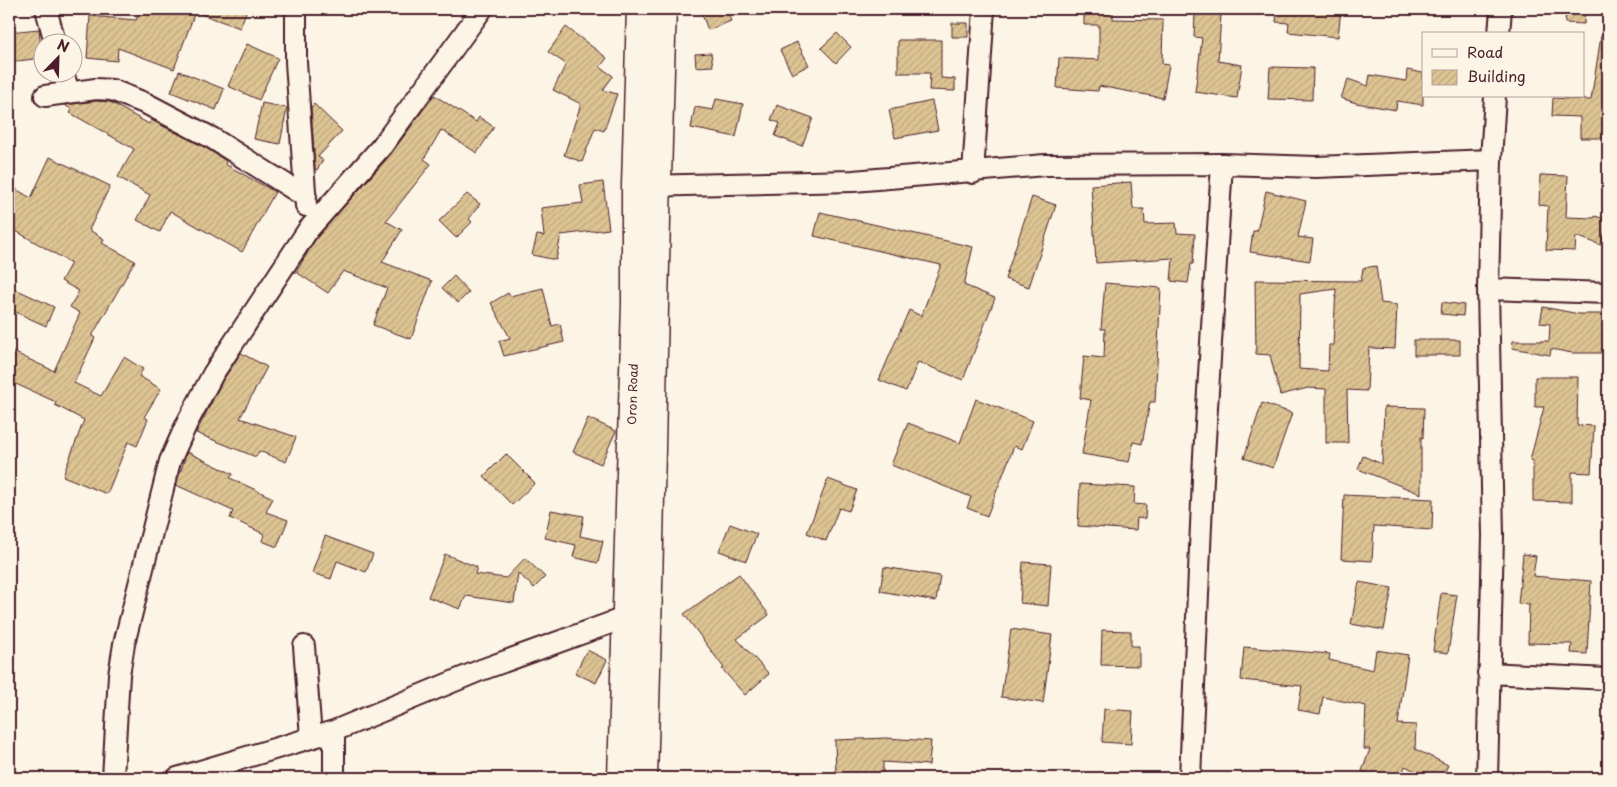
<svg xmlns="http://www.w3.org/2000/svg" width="1617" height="787" viewBox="0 0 1617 787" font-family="'Playpen Sans',sans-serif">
<defs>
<pattern id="building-hatch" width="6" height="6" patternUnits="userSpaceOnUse" patternTransform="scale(1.25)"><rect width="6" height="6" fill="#ddc493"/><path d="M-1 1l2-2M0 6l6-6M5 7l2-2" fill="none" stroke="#bfa87f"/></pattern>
</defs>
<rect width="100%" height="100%" fill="#fcf5e5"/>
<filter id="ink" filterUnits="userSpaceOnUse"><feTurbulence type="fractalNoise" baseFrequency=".02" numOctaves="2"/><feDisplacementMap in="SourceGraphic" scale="10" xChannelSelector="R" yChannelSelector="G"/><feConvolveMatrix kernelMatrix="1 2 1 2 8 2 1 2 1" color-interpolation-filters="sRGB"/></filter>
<g filter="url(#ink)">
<path fill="url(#building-hatch)" stroke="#4a1f2b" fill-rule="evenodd" d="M140,9H247L240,28L195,12L174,69L118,48L117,61L87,58L90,16L136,20Z
M700,9H726L731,21L708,30Z
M1277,9H1341L1338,37L1288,32L1289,23L1276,22Z
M1566,9H1585L1584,24L1565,23Z
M1084,10H1113V19L1163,20L1162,64L1169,65L1163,98L1099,86L1098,91L1057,88L1059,58L1099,60V25H1084Z
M1195,13L1221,15L1218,61L1242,65L1237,98L1195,92L1202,38L1194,37Z
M952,23H968V37H952Z
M566,27L607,58L600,67L613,76L603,90L617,94L604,131L595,128L582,162L564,155L581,104L553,90L566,64L548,52Z
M39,29L42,58L9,62V32Z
M837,33L851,47L836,63L821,48Z
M1601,36H1608V138H1580V117L1552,116L1553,98L1591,100Z
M898,40H941V78L955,79V91L929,90L930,73H898Z
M797,42L809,65L792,74L780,50Z
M247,44L278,58L259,100L228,86Z
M711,53L713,66L696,67L695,54Z
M1270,67L1313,68L1312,100L1268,99Z
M1407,70L1423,73V105L1397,101L1396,110L1356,103L1341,98L1348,79L1368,86L1370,75L1406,81Z
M179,71L224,89L216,110L171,92Z
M434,95L476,122L479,117L494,127L477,153L441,130L424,159L431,164L386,221L402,230L382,262L432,281L411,339L373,325L387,288L343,271L328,293L296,272L317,237L391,154Z
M716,99L743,104L736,137L691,128L695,107L713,110Z
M96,101L110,102L149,124L151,120L206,148L226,161L225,164L275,192L242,252L170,211L160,232L137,220L150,195L118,177L134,149L70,113L72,110L65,105Z
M932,101L938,130L895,138L889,110Z
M262,103L287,108L280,144L254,139Z
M314,104L342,131L318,157L323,160L317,170L315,169L311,107Z
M777,105L813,118L802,146L775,136L780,123L771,120Z
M50,157L110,186L89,230L104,239L102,243L135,261L92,336L95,338L74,383L101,396L124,357L143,369L139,376L161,389L144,417L148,419L137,446L128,442L107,494L63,476L84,420L55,405L56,402L9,381V350L54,371L80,313L70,307L79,291L61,281L71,263L9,227V185L31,198Z
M1540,175L1568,176L1566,217L1594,218L1595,216L1608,220L1601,245L1576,236L1575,251L1546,250L1548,206L1539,205Z
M603,182L609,229L561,235L556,260L532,255L537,235L544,236L541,208L583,203L580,185Z
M1131,182L1133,209H1144L1145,224L1176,223L1177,233L1195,234L1193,264H1191L1188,283L1171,281L1173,258L1096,263L1091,185Z
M1266,191L1306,201L1298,237L1313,239L1310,261L1250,252L1253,231H1257Z
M467,194L480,204L469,219L472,222L456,238L439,221Z
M1032,197L1056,205L1029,287L1005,279Z
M820,212L973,247L964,285L995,298L963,380L918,362L906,391L879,380L909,310L921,316L941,265L814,236Z
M1376,266L1381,303L1397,305L1395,349L1369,348L1367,391L1347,390L1348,443H1326V389L1308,388L1280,395L1270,355L1256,354L1255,280L1361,281L1363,268ZM1336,289L1333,345H1329L1328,371L1299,369L1300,294Z
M454,276L469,292L458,303L442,288Z
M1105,283L1161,288L1155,402H1150L1142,444L1133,442L1129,462L1082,454L1091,400L1080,398L1084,356L1104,358L1105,329H1101Z
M9,286L54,307L46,326L9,309Z
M543,288L552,326L560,324L564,342L504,356L499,341L510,338L491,303L508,293L510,296Z
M1442,302L1464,305L1463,316L1441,314Z
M1543,307L1579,314H1608V353H1572L1551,349L1550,355L1512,348L1513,341H1549L1550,324L1540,323Z
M1414,340H1460V355H1414Z
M241,353L267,367L240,418L296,437L286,462L259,451L256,457L196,433L223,380Z
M1535,377H1578L1577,425L1594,426L1591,473L1572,472V502L1533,501V461L1530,460L1544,407H1535Z
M976,399L1033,421L1022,449L1014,446L987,516L967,508L971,497L891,465L908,423L960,443Z
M1262,403L1292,413L1273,468L1244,458Z
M1384,407L1424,408L1423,438L1421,437V494L1358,469L1363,456L1382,464Z
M588,418L616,431L601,464L573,452Z
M187,452L233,474L230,478L273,498L266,512L288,520L277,547L262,541L264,534L230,518L233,511L176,485Z
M506,454L535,483L512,505L484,476Z
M828,479L857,490L849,511L839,508L826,541L807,533Z
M1080,484L1135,487L1134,504L1146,505L1145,519L1137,518L1136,530L1078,526Z
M1344,495L1433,499L1432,530L1374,526L1372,561L1341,559Z
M551,510L584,516L580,536L603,541L598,563L573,557L576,545L545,538Z
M730,524L757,534L746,561L719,551Z
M325,536L373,554L366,572L337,561L331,579L312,573Z
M445,554L477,567L475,574L506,578L525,558L545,577L534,588L518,573L514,603L466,596L460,609L428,597Z
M1523,554L1536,556L1533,576L1591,581L1587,654L1571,653L1572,644L1528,643L1529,603V605L1518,604Z
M1023,562L1051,564L1048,606L1020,603Z
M884,567L940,576L936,601L880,591Z
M739,574L769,615L737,639L769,674L745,695L722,669L724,668L684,614Z
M1359,582L1392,588L1384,630L1351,624Z
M1441,593L1457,595L1448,653L1433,651Z
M1011,629L1052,635L1043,703L1001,697Z
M1102,630L1131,631V646H1139V666L1101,665Z
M1244,647L1330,654L1329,660L1373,670L1376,650L1408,655L1398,724L1416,725L1415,749L1448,765L1442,778H1430L1405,766L1401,778H1381L1362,771L1370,749H1364L1366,706L1323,697L1320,714L1298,710L1302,686L1241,680Z
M587,650L607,660L596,683L575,673Z
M1104,709L1133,711L1131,744L1102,742Z
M886,738L931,741L929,765L883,762V778H836L835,740Z"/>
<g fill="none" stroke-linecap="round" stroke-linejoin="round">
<defs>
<path id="minor" d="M46,9L55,42
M296,9V62L306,206
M1499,34L1501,9
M63,72L69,93
M45,96L96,89L112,90L147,104L212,138L306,197
M1222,164L1316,167L1491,160
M973,173L984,9
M643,186L853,181L1045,165L1222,164L1204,456L1190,778
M1488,289L1608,293
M304,646L311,737
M1488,673L1608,679
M113,778L119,675L124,644L170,461L187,423L213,374L308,230L382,146L482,9
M177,778L334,731L481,670L627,617H638
M334,778V731
M1487,778L1493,536L1488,289L1491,160L1495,96"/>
<path id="highway" d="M622,778L636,304V186L641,9
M643,778C651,522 653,265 662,9"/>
</defs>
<use href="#minor" stroke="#4a1f2b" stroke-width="24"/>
<use href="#highway" stroke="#4a1f2b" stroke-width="31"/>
<use href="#minor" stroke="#fcf5e5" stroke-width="20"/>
<use href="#highway" stroke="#fcf5e5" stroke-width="28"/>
</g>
</g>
<g text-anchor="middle" stroke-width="5" stroke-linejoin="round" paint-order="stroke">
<g font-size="12" fill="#4a1f2b" stroke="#fcf5e5">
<text transform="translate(633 394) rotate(-88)" y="4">Oron Road</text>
</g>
</g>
<rect width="1617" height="787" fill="none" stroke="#fcf5e5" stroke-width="30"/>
<rect x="15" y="15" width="1587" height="757" fill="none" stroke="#4a1f2b" stroke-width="2" filter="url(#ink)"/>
<rect x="1422" y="32" width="162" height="65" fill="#fcf5e5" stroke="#b59f9b"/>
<rect x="1432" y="49" width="25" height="8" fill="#fcf5e5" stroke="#b59f9b"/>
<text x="1467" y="58" font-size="15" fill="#4a1f2b">Road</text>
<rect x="1432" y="70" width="25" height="15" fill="url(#building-hatch)" stroke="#b59f9b"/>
<text x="1467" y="82" font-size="15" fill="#4a1f2b">Building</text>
<g transform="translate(58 58) rotate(23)"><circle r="24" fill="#fcf5e5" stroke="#b59f9b"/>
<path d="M0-4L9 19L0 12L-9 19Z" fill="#4a1f2b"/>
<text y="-8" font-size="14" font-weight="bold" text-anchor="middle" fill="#4a1f2b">N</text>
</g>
</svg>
